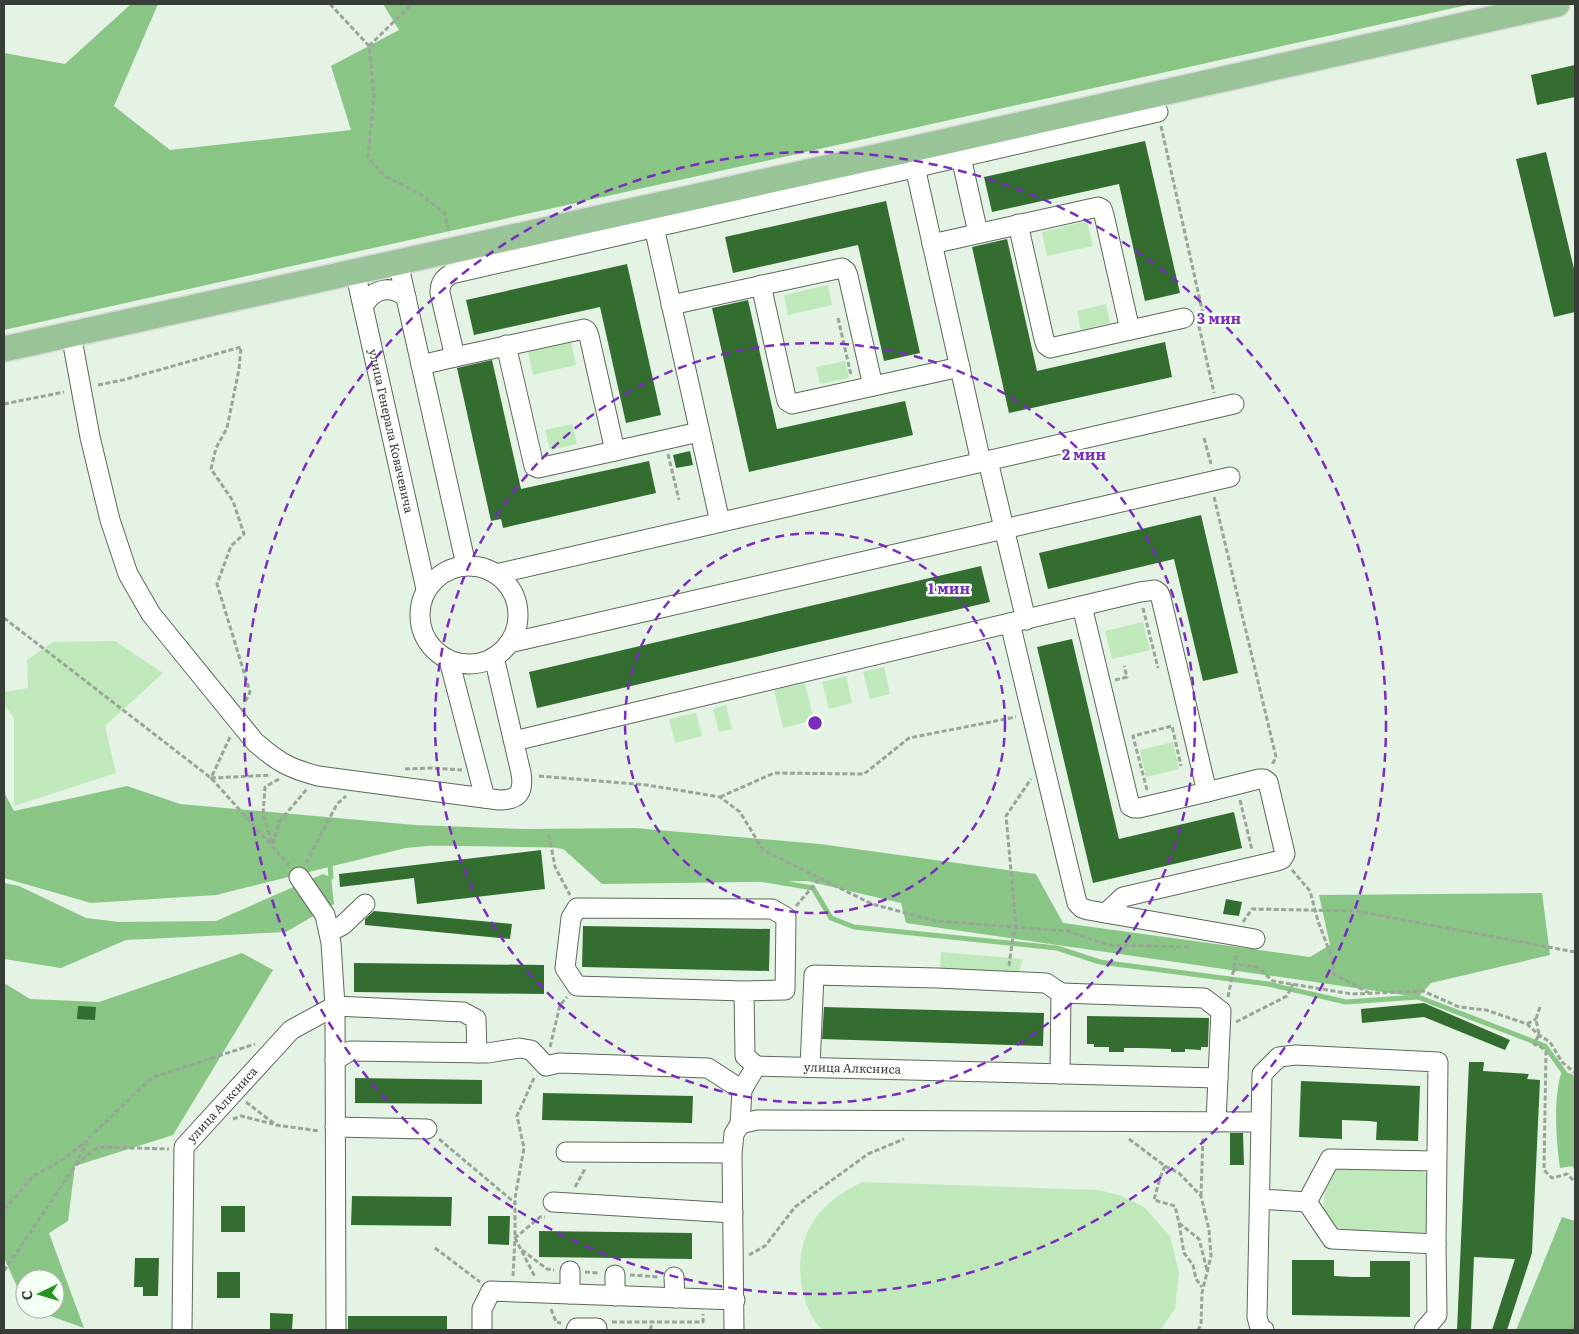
<svg xmlns="http://www.w3.org/2000/svg" width="1579" height="1334" viewBox="0 0 1579 1334" font-family="Literata,serif">
<rect width="100%" height="100%" fill="#e4f3e3"/>
<path fill="#bfe9bb" d="M1087,221L1093,246L1047,256L1042,232Z
M828,285L832,305L788,315L784,295Z
M1106,304L1110,323L1081,330L1077,311Z
M571,342L576,365L533,375L528,352Z
M845,361L849,378L820,384L816,367Z
M572,424L577,444L550,450L545,430Z
M1143,622L1150,650L1112,659L1105,631Z
M115,641L163,673L105,726L116,773L14,806V718L4,704V692L28,688L27,660L53,642Z
M884,667L890,694L870,699L863,672Z
M846,676L852,703L829,709L822,682Z
M805,683L814,720L783,728L774,690Z
M726,705L732,729L719,732L713,709Z
M696,713L702,736L675,743L669,719Z
M1173,742L1179,769L1146,777L1140,750Z
M941,952L1023,959L1019,972L940,970Z
M1339,1166L1422,1171L1430,1178L1427,1231L1420,1237L1335,1232L1323,1213L1326,1177Z
M862,1182L1099,1190L1122,1196L1144,1207L1170,1236L1179,1273L1175,1309L1160,1330H823C813,1322 806,1306 803,1293C792,1240 814,1205 862,1182Z"/>
<path fill="#89c685" d="M131,4H158L114,106L170,150L351,130L331,66L399,30L383,4H1472L4,330V53L65,64Z
M127,786L180,804L415,825L524,829L635,828L820,844L1036,874L1063,923L1310,957L1330,945L1319,895L1542,893L1550,955L1431,983L1418,997L906,923L901,903L807,881L602,884L560,846L434,841L216,895L91,903L4,878V792L14,811Z
M242,953L273,970L173,1135L75,1166L68,1221L49,1233L84,1328L31,1309H55V1279H25V1304L4,1258V983L30,999L99,1002Z
M1562,1217L1575,1221V1330H1516Z"/>
<path fill="#8ac685" d="M323,874L331,877L334,904L286,932L126,940L61,968L4,959V883L19,886L86,918L119,922L216,921Z
M1562,1071L1572,1074L1575,1077V1170L1572,1166L1560,1168C1556,1140 1553,1097 1562,1071Z"/>
<g fill="none" stroke-linecap="round" stroke-linejoin="round">
<path stroke="#8ac685" stroke-width="5" d="M327,881L331,877C330,862 327,858 342,851L433,843L554,845L813,888L831,918L854,927L1057,948L1100,962L1268,984L1346,1002L1418,997L1545,1046L1566,1075"/>
</g>
<path fill="#336d30" d="M1575,65V97L1537,105L1531,75Z
M1145,141L1180,293L1145,301L1119,184L992,212L984,177Z
M1546,152L1575,273V312L1554,317L1516,159Z
M886,201L920,353L884,361L858,245L733,273L725,237Z
M1007,239L1037,371L1165,342L1172,377L1009,413L972,247Z
M627,264L661,415L626,423L600,307L474,335L466,300Z
M748,300L777,429L905,401L913,435L749,472L712,308Z
M492,360L521,489L649,461L656,493L503,528L501,519L491,521L457,368Z
M690,451L693,465L676,468L673,455Z
M1201,515L1238,673L1203,681L1174,559L1048,589L1039,553Z
M981,566L990,602L537,708L529,672Z
M1072,639L1119,839L1234,812L1242,848L1093,883L1037,647Z
M541,850L545,889L417,904L414,878L340,887L339,874Z
M1226,899L1242,902L1239,916L1223,914Z
M374,911L512,924L510,939L365,925V919Z
M583,926L770,929L769,971L582,967Z
M354,963L544,965V994L354,992Z
M1424,1003L1510,1040L1505,1050L1424,1017L1362,1023L1361,1009Z
M78,1006L96,1007L95,1020L77,1019Z
M824,1007L1044,1013L1043,1046L822,1039Z
M1087,1016L1209,1018L1208,1047H1201V1050L1185,1049V1052H1171V1049L1140,1048H1124V1052H1109V1047H1094V1044H1087Z
M1469,1062H1484L1483,1071L1529,1074L1527,1079L1540,1080L1532,1253L1507,1330H1492L1515,1259L1474,1257L1471,1330H1457Z
M355,1078L482,1080V1104L355,1103Z
M1301,1081L1420,1086L1418,1141L1376,1140L1377,1122L1369,1121L1342,1120V1139L1299,1137Z
M543,1093L693,1096L692,1123L542,1120Z
M1230,1133H1243L1244,1165H1230Z
M352,1196L452,1197L451,1226L351,1225Z
M221,1206H245V1232H221Z
M488,1216H510L509,1245L488,1244Z
M539,1231L692,1233V1259L539,1257Z
M135,1258H159L158,1296H143V1287H134Z
M1292,1260H1334V1276L1353,1277H1370V1261H1410V1317L1292,1315Z
M217,1272H240V1298H217Z
M270,1313L293,1314L292,1330H270Z
M348,1316H447V1330H348Z"/>
<g fill="none" stroke-linecap="round" stroke-linejoin="round">
<defs>
<g id="minor">
<path d="M961,157L978,233"/>
<path d="M915,167L981,462"/>
<path d="M1018,224L1044,339L1046,345L1050,348L1184,318"/>
<path d="M654,227L720,522"/>
<path d="M932,244L1098,207L1102,209L1104,215L1130,330"/>
<path d="M398,262L466,565"/>
<path id="s1" d="M355,271L426,589"/>
<path d="M761,285L785,393L787,401L792,404L960,367"/>
<path d="M671,305L842,268L846,271L848,276L873,386"/>
<path d="M363,307C372,289 390,284 406,297"/>
<path d="M71,334L90,437L110,520L128,574L151,614L255,742C278,762 288,768 318,776L499,800C519,800 524,792 521,773L494,657"/>
<path d="M506,345L534,466L538,468L543,467L615,451"/>
<path d="M455,357L584,329L587,331L589,336L615,451L699,432"/>
<path d="M421,365L455,357L440,293C440,283 443,279 451,274L1158,112"/>
<path d="M988,461L1026,620"/>
<circle cx="469" cy="615" r="49"/>
<path d="M496,574L1234,404"/>
<path d="M1082,606L1130,806L1134,808H1139L1207,792"/>
<path d="M1010,623L1077,903L1082,908L1088,910L1255,939"/>
<path d="M509,643L1230,477"/>
<path d="M449,660L485,798"/>
<path d="M514,741L1140,592L1155,590L1159,593L1161,598L1207,792L1259,779H1264L1268,782L1285,854L1282,859L1277,861L1123,897L1106,913"/>
<path d="M299,877L325,915L331,943L335,1006L336,1330"/>
<path d="M329,932L343,925L365,904"/>
<path d="M744,991L785,990L786,917L772,909L577,908L571,918L565,968L577,986L744,991L745,1056L756,1066"/>
<path d="M1061,993L1204,998L1221,1011L1216,1122"/>
<path d="M335,1060L350,1051L488,1053L519,1048L531,1050L546,1066L559,1063L708,1068L742,1090"/>
<path d="M810,1067L814,975L937,978L1046,983L1061,993L1060,1074"/>
<path d="M740,1124L757,1120L1260,1122"/>
<path d="M335,1127L427,1129"/>
<path d="M566,1152L732,1153"/>
<path d="M1260,1199L1307,1202L1332,1239L1436,1244L1438,1062L1296,1055L1279,1057L1262,1074L1257,1317L1260,1328L1264,1330"/>
<path d="M553,1202L733,1213"/>
<path d="M1307,1202L1330,1159L1436,1161"/>
<path d="M674,1277L675,1298"/>
<path d="M570,1294V1271"/>
<path d="M615,1296V1275"/>
<path id="s2" d="M182,1330L184,1147L291,1030L335,1006L463,1012L476,1019L477,1053"/>
<path d="M482,1330V1309L491,1291L735,1300"/>
<path d="M576,1330L577,1328H597V1330"/>
<path id="s3" d="M734,1330L732,1153L734,1134L740,1124L742,1090L756,1066L1218,1078"/>
<path d="M1424,1330L1437,1315L1436,1244"/>
</g>
<path id="major" d="M4,349L912,149L1557,4"/>
</defs>
<use href="#minor" stroke="#5c695b" stroke-width="21"/>
<use href="#major" stroke="#d7d8d7" stroke-width="28"/>
<path stroke="#9aa599" stroke-width="3" stroke-dasharray="5 2.5" stroke-linecap="butt" d="M330,4L369,46L374,95L368,157L385,176L422,195L445,214L449,233
M369,46L412,4
M1161,126L1203,314L1199,315
M838,318L851,375
M1199,326L1214,393
M98,385L123,380L241,347L239,369L227,428L216,448L211,469L233,501L244,534L231,546L217,584L250,692L244,704
M4,404L64,392
M1204,438L1211,464
M668,454L679,500
M1214,497L1276,757L1272,765
M1143,608L1158,668
M4,618L211,778L289,865
M1115,680L1127,677L1124,666
M230,737L211,778L271,775
M405,769L431,768L462,770
M539,776L647,785L720,797L740,812L763,850L872,904L936,921L1067,931L1109,945L1191,947
M1147,790L1133,736L1172,726L1181,766
M720,797L774,773L864,774L909,738L1016,717
M1240,800L1252,850
M549,835L555,867L570,895
M272,842L263,815L265,787L279,779
M273,844L279,822L307,789
M306,863L337,804L346,796
M1292,870L1310,891L1318,921L1332,958L1334,974L1369,993
M796,906L820,878
M1243,922L1252,909L1356,911L1575,952
M1009,966L1013,936L1016,926L1006,816L1031,779
M1234,971L1240,965L1257,967L1273,981L1352,994L1423,991L1459,1007L1486,1010L1527,1024L1539,1035L1550,1042L1562,1062L1575,1073
M1228,997L1237,952
M1540,1007L1536,1019L1539,1035L1534,1044L1541,1047L1546,1052L1544,1170L1552,1178L1567,1174L1575,1182
M1236,1022L1287,996L1293,984
M1527,1024L1536,1019
M550,1047L560,1005L567,997
M534,1078L517,1116L524,1148L515,1198V1238L535,1277
M246,1102L276,1125L319,1131
M233,1119L241,1116L273,1124
M439,1139L515,1203
M1129,1139L1165,1166L1179,1173L1201,1196L1209,1230L1211,1256L1202,1293L1201,1325L1198,1330
M76,1165L98,1147L169,1149
M1165,1166L1160,1178L1154,1200L1175,1206L1179,1223L1199,1239L1207,1270
M575,1187L585,1169
M1201,1196L1203,1137
M4,1209L35,1175L64,1159L86,1141
M1179,1223L1184,1253L1193,1265L1196,1279L1202,1287
M435,1248L480,1282
M522,1250L547,1269L554,1270
M749,1255L765,1246L795,1207L868,1154L904,1139
M4,1271L75,1166L88,1139L151,1078L255,1044
M585,1272L599,1273
M630,1275L659,1277
M513,1276L515,1238L540,1217H545
M551,1309L556,1322L561,1323
M612,1322H703V1314
M650,1330L653,1322
M1573,1330L1575,1326"/>
<use href="#minor" stroke="#fff" stroke-width="19"/>
<use href="#major" stroke="#99c497" stroke-width="25"/>
</g>
<g fill="none" stroke="#7b2cbf" stroke-width="2.5" stroke-dasharray="9 6">
<circle cx="815" cy="723" r="190"/>
<circle cx="815" cy="723" r="380"/>
<circle cx="815" cy="723" r="571"/>
</g>
<g text-anchor="middle" stroke-width="5" stroke-linejoin="round" paint-order="stroke">
<g font-size="12" fill="#373d37" stroke="#f3fff2">
<text dy="4" stroke="none"><textPath href="#s1" startOffset="164">улица Генерала Ковачевича</textPath></text>
<text dy="4" stroke="none"><textPath href="#s3" startOffset="366">улица Алксниса</textPath></text>
<text dy="4" stroke="none"><textPath href="#s2" startOffset="240">улица Алксниса</textPath></text>
</g>
</g>
<circle cx="815" cy="723" r="8" fill="#7b2cbf" stroke="#f3fff2" stroke-width="2.5"/>
<g font-size="15" text-anchor="middle" font-weight="bold" fill="#7b2cbf" stroke="#f3fff2" stroke-width="5" stroke-linejoin="round" paint-order="stroke">
<text x="1219" y="324">3 мин</text>
<text x="1084" y="460">2 мин</text>
<text x="949" y="594">1 мин</text>
</g>
<rect width="1579" height="1334" fill="none" stroke="#373d37" stroke-width="10"/>
<g transform="translate(40 1294) rotate(265)"><circle r="24" fill="#f3fff2" stroke="#a8b1a7"/>
<path d="M0-4L9 19L0 12L-9 19Z" fill="#219421"/>
<text y="-8" font-size="14" font-weight="bold" text-anchor="middle" fill="#373d37">С</text>
</g>
</svg>
